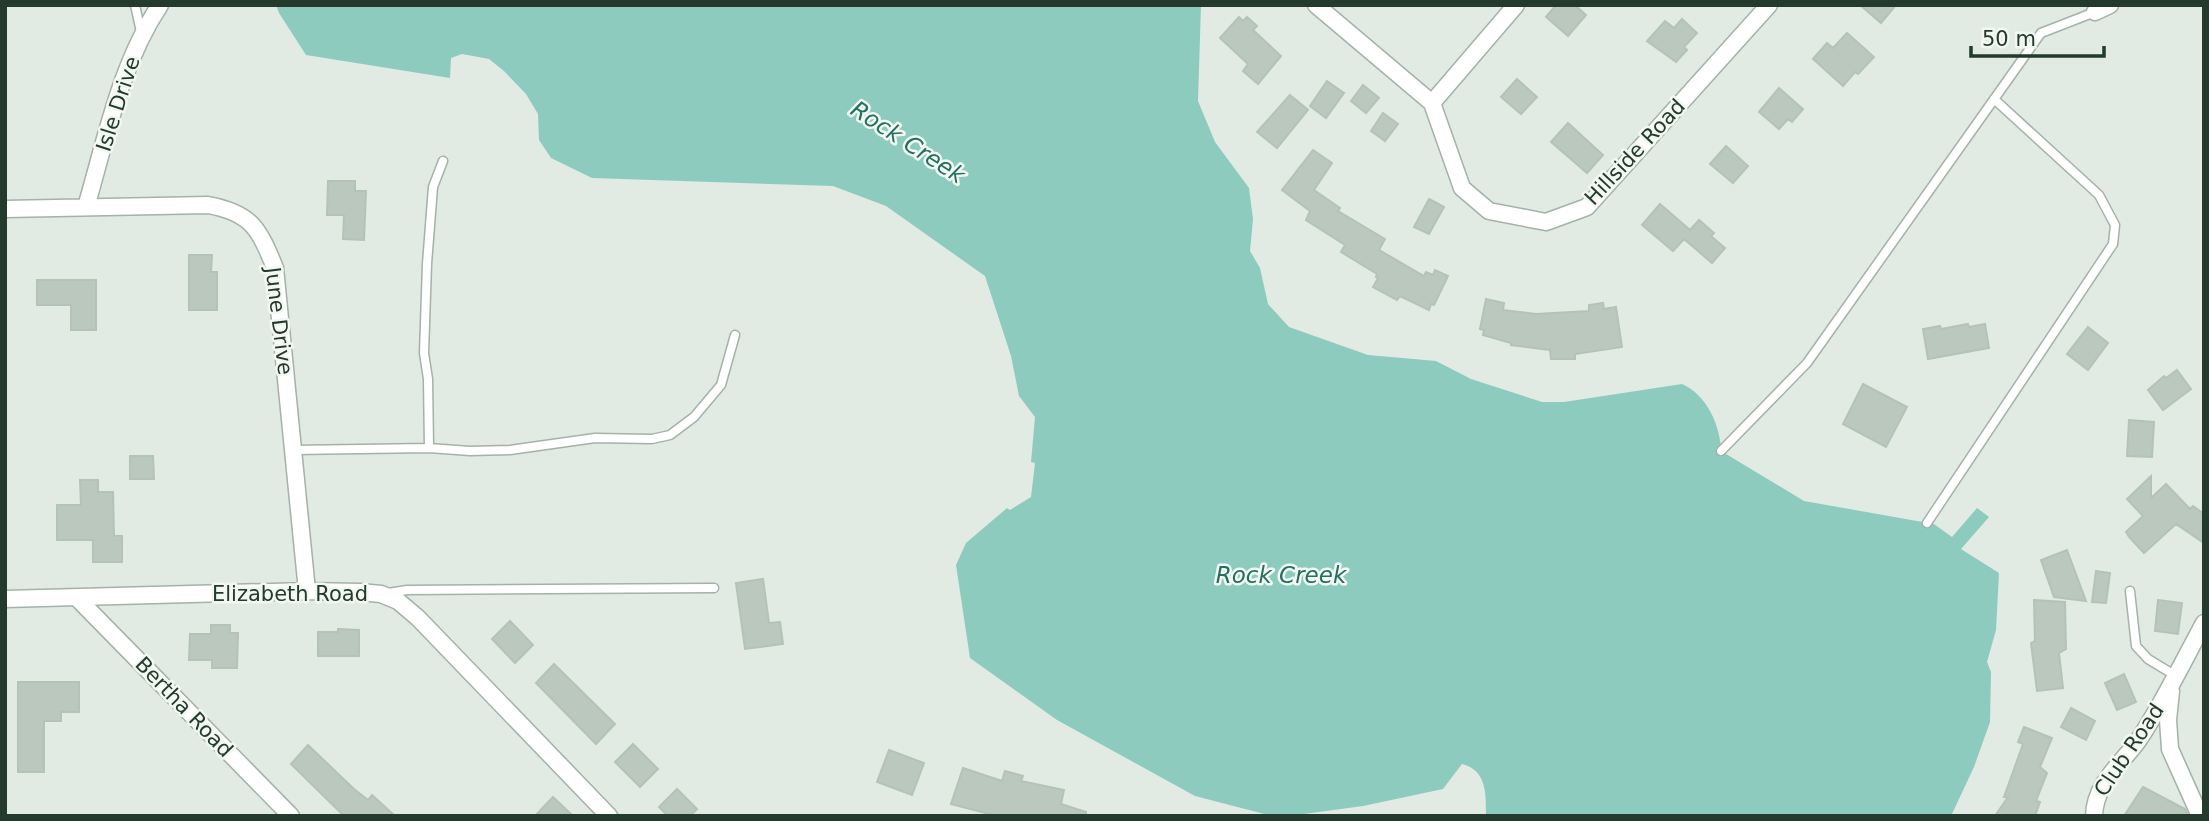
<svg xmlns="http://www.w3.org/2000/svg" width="2209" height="821" viewBox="0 0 2209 821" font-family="'DejaVu Sans',sans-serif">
<rect width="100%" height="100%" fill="#e1eae3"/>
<path fill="#8ecbbf" d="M276,5H1201L1198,101L1215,142L1249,188L1253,219L1250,251L1260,268L1268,304L1289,327L1368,355L1436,361L1471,379L1542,402H1564L1682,384C1707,395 1720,425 1721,451L1804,501L1934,524L1952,537L1977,508L1989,517L1961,549L1999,573L1996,630L1987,662L1991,672L1990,722L1974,767L1951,816H1499L1486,814C1486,792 1486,770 1462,764L1443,789L1363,806L1289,816H1272L1195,796L1057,720L970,658L956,565L966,543L1007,508L1010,510L1031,497L1035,463L1031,462L1035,417L1019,396L1011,356L985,276L886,206L833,186L592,178L551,158L539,140L538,114L526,94L504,71L489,59L462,54L451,58L450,78L306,55L279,13Z"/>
<path fill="#bac8be" stroke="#b4c3b8" stroke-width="2" d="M1556,5H1575L1586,15L1568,36L1546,17Z
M1860,5H1896L1881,23Z
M1239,17L1243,21L1247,17L1257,26L1253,30L1281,56L1258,84L1243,71L1248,64L1220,38Z
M1682,19L1697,33L1684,47L1687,50L1676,62L1647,41L1665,21L1674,28Z
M1847,33L1874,57L1858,74L1855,72L1843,86L1813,59L1827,43L1833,48Z
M1517,79L1537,97L1521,114L1501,97Z
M1327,81L1344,93L1326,118L1310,106Z
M1363,85L1379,98L1366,113L1351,101Z
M1779,88L1803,109L1792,122L1788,119L1779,129L1759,112Z
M1290,95L1308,110L1277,148L1257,132Z
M1383,113L1398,124L1385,141L1371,131Z
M1568,123L1603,155L1587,173L1551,142Z
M1726,146L1748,166L1733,183L1710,164Z
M1313,150L1332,163L1314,190L1340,208L1338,211L1385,239L1379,250L1424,276L1426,272L1433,275L1435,270L1448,276L1434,305L1431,304L1429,310L1400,296L1397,300L1373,287L1378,278L1376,277L1377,274L1341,252L1345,245L1306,220L1310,211L1282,190Z
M328,181H355V191H366L364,240L343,239L344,215H327Z
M1429,199L1444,207L1429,234L1414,227Z
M1660,204L1690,230L1699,220L1714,233L1711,236L1725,248L1712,263L1684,239L1673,251L1642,225Z
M189,255H212L211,272H217V310H189Z
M37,280H96V330H71V305H37Z
M1486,299L1504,303L1503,310L1536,314L1589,311V305L1603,303L1604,309L1616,307L1622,347L1575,354V359H1551L1550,350L1511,345V343L1483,335L1484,330L1480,329Z
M1968,324L1969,327L1985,324L1989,348L1928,359L1923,329L1940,326L1941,329Z
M2088,327L2108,343L2088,370L2067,354Z
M2177,370L2191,389L2163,410L2148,390L2164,376L2166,378Z
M1863,384L1907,407L1886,447L1843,424Z
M2129,420L2154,422L2152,457L2127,456Z
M130,456H153L154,479H130Z
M2151,476V498L2166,484L2190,509L2193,506L2204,514V543L2176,524L2144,553L2129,537L2126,532L2143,516L2127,499Z
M80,480H98V492H113L114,536H122V562H93V540H57V505H81Z
M2067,550L2086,601L2054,597L2041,560Z
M2096,571L2110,573L2106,603L2092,602Z
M763,579L769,623L780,622L783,644L745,649L736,583Z
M2034,600L2065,602L2066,649L2059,653L2063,688L2037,691L2031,643L2035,641Z
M2158,600L2182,603L2178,634L2155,631Z
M510,621L533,645L515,663L492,639Z
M211,625H230V633H238L237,668H212V660H189L190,634H211Z
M338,629L359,630V656H318V632H338Z
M554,664L615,724L596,744L536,683Z
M2124,674L2136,702L2117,710L2105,683Z
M18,682H79V712H61V721H44V772H18Z
M2071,708L2095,721L2086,740L2061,727Z
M2024,727L2052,738L2040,767L2047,773L2036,801L2040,802L2035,816H1995L2008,797H2004L2023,744L2018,742Z
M633,744L658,769L640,787L615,762Z
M308,745L354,789L368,800L372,795L395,816H344L291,764Z
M889,750L924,763L912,795L877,782Z
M963,768L1002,781L1005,771L1023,776L1021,781L1064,790L1061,804L1086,812V816H997L951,804Z
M2143,787L2185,809L2188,816H2124Z
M677,789L697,809L690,816H668L659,807Z
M553,797L573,816H535Z"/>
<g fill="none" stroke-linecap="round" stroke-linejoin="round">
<defs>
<path id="lane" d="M135,5L141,32
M429,448L428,379L424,353L427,264L433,187L443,161
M293,450L429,448L470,451L510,450L595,438L652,439L670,435L694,417L721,385L735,335
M1721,451L1807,363L2041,33L2095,12
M1927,523L2113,244L2115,225L2099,195L1994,99
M2130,591L2136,646L2148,659L2176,676
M388,593L407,590L714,588"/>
<path id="street" d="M1316,5L1432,103L1462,188L1489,211L1546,222L1587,207L1769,5
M2095,12L2110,5
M1432,103L1516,5
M86,207C106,139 120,65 160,5
M5,209L208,205C252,213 259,229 275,268L307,591
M77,598L291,816
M5,599L307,591L360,592L381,594L398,601L418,618L609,816
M2171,691L2168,720L2170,749L2200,816
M2094,816C2095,782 2122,764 2140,738C2164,701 2183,662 2204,623"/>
</defs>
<use href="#lane" stroke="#a4b2a8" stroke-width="11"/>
<use href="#street" stroke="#a4b2a8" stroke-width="19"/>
<use href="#lane" stroke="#fff" stroke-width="8"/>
<use href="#street" stroke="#fff" stroke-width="16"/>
</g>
<g text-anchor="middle" stroke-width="5" stroke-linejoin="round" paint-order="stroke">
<g font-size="21" fill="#233a2c" stroke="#f2f7f2">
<text transform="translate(118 104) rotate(-72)" y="7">Isle Drive</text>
<text transform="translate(1635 152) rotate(-47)" y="7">Hillside Road</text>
<text transform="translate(279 321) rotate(83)" y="7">June Drive</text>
<text x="290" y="601">Elizabeth Road</text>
<text transform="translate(184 707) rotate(46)" y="7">Bertha Road</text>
<text transform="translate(2129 750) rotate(-56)" y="7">Club Road</text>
</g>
<g font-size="23" font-style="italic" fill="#237061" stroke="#f2f7f2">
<text transform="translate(908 142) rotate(33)" y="8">Rock Creek</text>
<text x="1281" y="583">Rock Creek</text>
</g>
</g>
<rect width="2209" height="821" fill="none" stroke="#233a2c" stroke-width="14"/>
<path d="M1971 46v10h133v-10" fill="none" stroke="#233a2c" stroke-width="3.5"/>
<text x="1982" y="46" font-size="21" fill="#233a2c" stroke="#f2f7f2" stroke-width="5" paint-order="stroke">50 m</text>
</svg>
